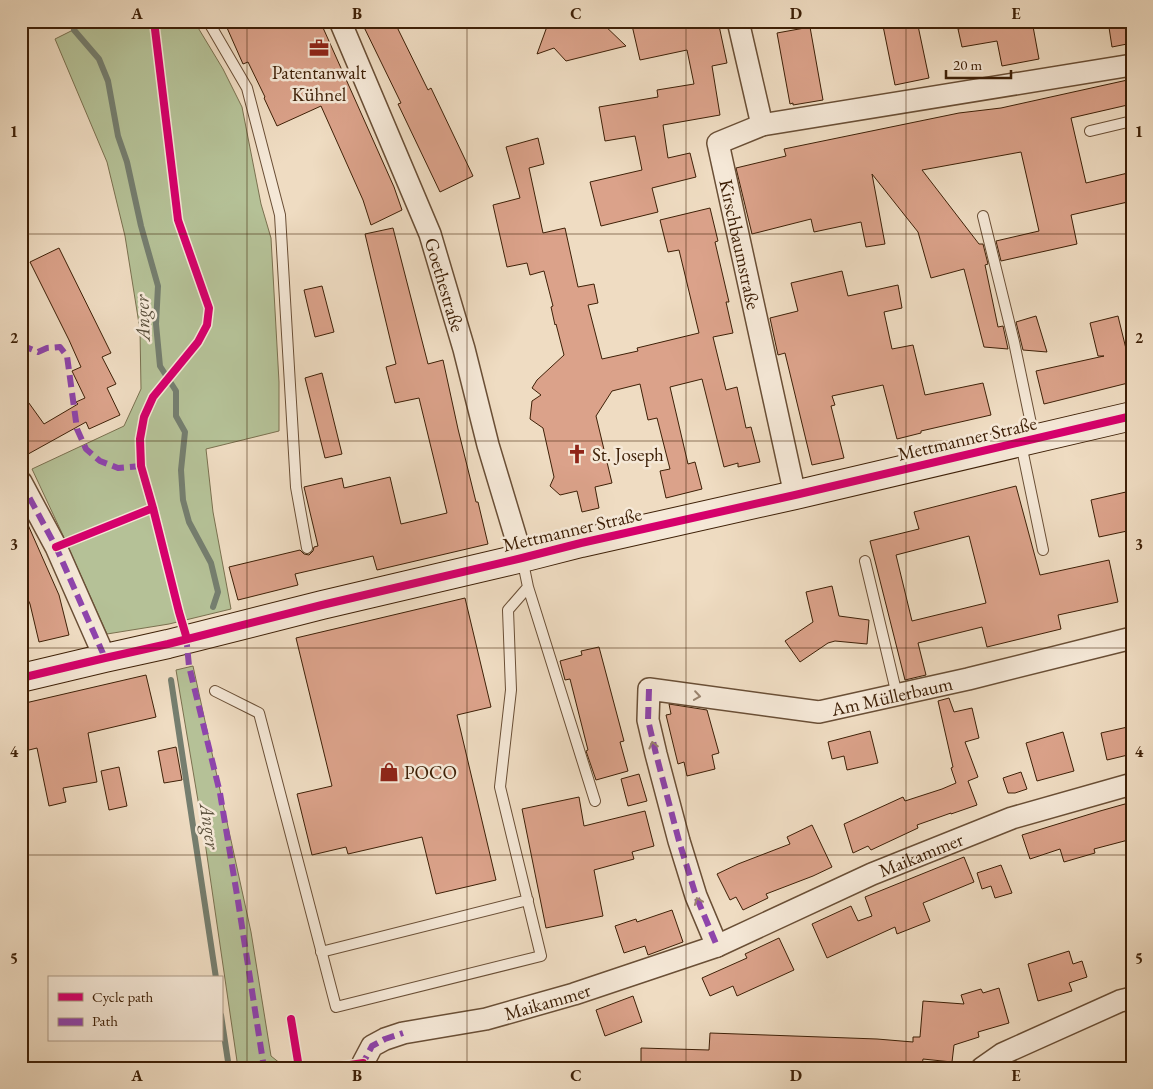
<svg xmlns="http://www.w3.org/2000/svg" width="1153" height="1089" viewBox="0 0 1153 1089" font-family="'EB Garamond',serif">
<rect width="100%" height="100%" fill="#efdcc2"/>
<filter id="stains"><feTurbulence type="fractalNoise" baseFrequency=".004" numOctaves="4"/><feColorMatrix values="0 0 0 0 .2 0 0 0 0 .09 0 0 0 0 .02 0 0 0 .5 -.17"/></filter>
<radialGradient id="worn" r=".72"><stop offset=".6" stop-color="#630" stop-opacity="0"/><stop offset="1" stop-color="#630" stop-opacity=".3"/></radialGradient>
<path fill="#b5c197" stroke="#7a704f" d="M91,21H194L223,69L242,107L261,204L271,238L279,382V431L206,449L213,512L231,609L169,624L107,634L61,531L32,469L124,426L141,389L140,330L125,236L107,162L55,39Z
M193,666L251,932L271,1056L286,1068H238L205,842L176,670Z"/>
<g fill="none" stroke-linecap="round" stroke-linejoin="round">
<path stroke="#757e6f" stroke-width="6" d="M74,30L99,59L108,81L118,136L127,162L141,226L158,286L156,324L160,366L176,391V416L185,432L181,470L183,500L189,522L211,563L218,592L213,607
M171,680L216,978
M221,1015L229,1068"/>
</g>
<path fill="#dba28a" stroke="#3e2007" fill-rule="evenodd" d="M224,21H320L394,187L402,210L371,225L363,200L321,106L277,126L264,98L265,97L248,62L243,64Z
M361,21H394L428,90L431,88L473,176L440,192L398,104L401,103Z
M549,21H556L560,26L577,21H600L626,46L566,61L554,48L537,54Z
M631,21H718L727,63L712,66L720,115L663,125L668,158L690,153L696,177L652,188L658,212L601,226L590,182L642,170L635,136L605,141L599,107L658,97L657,90L694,84L687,50L640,60Z
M882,21H917L929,78L895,85Z
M996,21H1032L1039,59L1002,66L997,41L962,47L958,29Z
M1108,21H1132V43L1112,47Z
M810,27L823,100L793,105V103L790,104L777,33Z
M1132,79V104L1071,118L1086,183L1132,172V201L1071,215L1077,244L1001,261L996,241L1039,231L1021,152L922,170L979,244H983L988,264L985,265L998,327L1003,326L1008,349L984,347L964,269L931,278L918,232L872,174L885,244L866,247L861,222L814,232L811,219L752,234L736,168L786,156L784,149L959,113L1001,108Z
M538,138L544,164L529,168L543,233L565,228L578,287L594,284L598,303L588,305L602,359L638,351L637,348L699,333L679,250L668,252L660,220L710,208L718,241L715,242L729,302H726L733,333L713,337L726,390L737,387L746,428L751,427L760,462L738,467V463L724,467L702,379L670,387L688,464L695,462L702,489L666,498L660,471L670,469L657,418L648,420L640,384L612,391L596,416L612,483L595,487L599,508L582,512L577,491L560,495L550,486L554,477L543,428L530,419L532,401L541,395L532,388L537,380L564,355L556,324L555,325L551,307L553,306L544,271L530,275L527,263L507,267L493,205L520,198L506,147Z
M393,228L428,364L443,360L458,429L476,502H478L488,544L377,570L373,556L295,574L298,585L238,600L229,567L300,550L304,554L309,555L313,551L314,547L318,546L304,487L342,478L344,488L390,477L401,524L447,513L419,398L395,403L386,367L396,364L365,234Z
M59,248L111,353L102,357L116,384L107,388L120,415L89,429L86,422L21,458V392L44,424L78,404L76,402L85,398L72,371L81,367L69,340L30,262Z
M842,271L848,296L898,285L902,308L884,312L892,349L913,345L925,395L983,383L991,415L921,431V433L897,439L883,385L832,396L835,405L831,406L844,458L812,465L785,353L778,355L770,318L798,311L791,283Z
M322,286L334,332L315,337L304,290Z
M1036,316L1047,352L1023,350L1016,322Z
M1118,316L1128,357L1132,356V382L1044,404L1036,371L1104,356H1098L1090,323Z
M322,373L342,454L325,458L305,378Z
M1016,486L1040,575L1109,560L1118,602L1058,615L1061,629L987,647L982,627L918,643L926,675L905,680L870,541L919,529L914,512ZM969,536L986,603L912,621L896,555Z
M1126,492L1132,517V530L1099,537L1091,500Z
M21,509L59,595L69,635L39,642L30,604L21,584Z
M832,586L839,616L869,620L867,644L835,641L828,643L800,662L785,641L813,622L806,592Z
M465,598L491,707L457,715L496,880L436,894L422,837L348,854L346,847L312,855L297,794L332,786L296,638Z
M599,647L624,741L620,742L628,771L596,780L586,751L588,750L570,679L565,680L560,661L582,655L581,651Z
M146,675L156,717L88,733L97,782L63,788L66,802L49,806L37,748L21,752V704Z
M949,698L954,712L972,708L979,738L965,742L978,777L968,781L977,805L951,814V813L917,825L918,828L871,850L868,846L853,853L844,824L903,797L905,801L942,789L956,783L951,768L953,767L938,701Z
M669,704L707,710L719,753L712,755L715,769L687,776L684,762L678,764L666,715L671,714Z
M1132,726V754L1107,760L1101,733Z
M870,731L878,763L847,770L844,756L832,759L828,742Z
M1063,732L1074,771L1037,781L1026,743Z
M176,747L182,780L164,783L158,751Z
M119,767L127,806L109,810L101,771Z
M1021,772L1027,789L1015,793H1008L1003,778Z
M639,774L647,801L628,806L621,779Z
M579,797L584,826L645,811L654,846L632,852L634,859L594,870L603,916L546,928L522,809Z
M1132,802V839L1094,849L1095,853L1064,862L1060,849L1030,859L1022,835L1100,811Z
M812,825L832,867L813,876L766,894L768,898L743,910L736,897L730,900L717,874L738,864L790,844L787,837Z
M964,857L974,882L923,903L930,921L897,934L895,927L827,958L812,924L851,906L858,921L872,916L865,897Z
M1001,865L1012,893L995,898L991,886L982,889L977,873Z
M672,910L683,942L648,955L645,946L624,953L615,926L636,919L637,922Z
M779,938L794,970L737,996L733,986L710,996L702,978L747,958L745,954Z
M1069,951L1073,964L1082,961L1087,977L1069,983L1072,991L1038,1001L1028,964Z
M999,988L1009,1023L978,1032L979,1037L954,1045L952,1062L923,1059L922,1065L911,1064L910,1068H641V1048L709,1050L710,1033L877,1039L913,1042V1037H920L923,1001L964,1004L961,995L981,989L983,993Z
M633,996L642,1022L605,1036L596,1010Z"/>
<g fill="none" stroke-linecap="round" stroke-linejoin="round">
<defs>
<path id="lane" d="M208,21L247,88L280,215L296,487L307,548
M1090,131L1132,121
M983,216L1014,342L1034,438
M1021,444L1043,550
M522,558L528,587L595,801
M865,561L897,695
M215,691L259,713L336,1007L541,956L500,787L511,690L508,610L528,587
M321,952L528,900"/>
<g id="street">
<path id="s1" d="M340,21L430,234L464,349L488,445L522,558"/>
<path id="s2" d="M738,21L762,125L718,143L795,495"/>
<path d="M762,125L1132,65"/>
<path d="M21,482L56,547L105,658"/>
<path id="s3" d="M717,946L696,896L679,841L656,754L648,720L649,689L819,712L968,679L1132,638"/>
<path id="s4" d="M364,1068L363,1063L372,1046L385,1039L403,1033L486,1019L574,994L717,946L872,874L1012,818L1132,784"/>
<path d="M982,1068L1002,1054L1120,1001L1132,998"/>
</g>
<path id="secondary" d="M21,678L105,658L168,644L322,605L522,558L581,543L795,495L1132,416"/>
</defs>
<use href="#lane" stroke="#6a4f36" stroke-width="12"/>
<use href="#street" stroke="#6a4f36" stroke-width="24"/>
<use href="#secondary" stroke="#3e2007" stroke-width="30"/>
<use href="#lane" stroke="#f5e8d7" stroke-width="10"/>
<use href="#street" stroke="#f5e8d7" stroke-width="21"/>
<use href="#secondary" stroke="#f5e8d7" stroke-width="28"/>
<path stroke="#8e44ad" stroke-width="6" stroke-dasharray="12 6" stroke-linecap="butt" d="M21,345L38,352L47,348L60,347L67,356L77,429L86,449L100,461L118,468L141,466
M21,482L56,547L105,658
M186,635L189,666L220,793L238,901L264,1068
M649,689L648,720L656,754L679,841L696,896L717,946
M364,1067L363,1063L372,1046L385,1039L403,1033
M288,1068H303"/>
<defs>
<path id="cycleway" d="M154,21L178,220L209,308L207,325L198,342L153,397L144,417L140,439L141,466L153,508L179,612L187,639
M56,547L153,508
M21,678L105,658L168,644L322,605L522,558L581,543L795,495L1132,416
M291,1019L299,1068L337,1067L363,1063"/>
</defs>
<use href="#cycleway" stroke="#f5e8d7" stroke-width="11"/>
<use href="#cycleway" stroke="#d6006c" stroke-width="8"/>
</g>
<defs><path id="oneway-chevron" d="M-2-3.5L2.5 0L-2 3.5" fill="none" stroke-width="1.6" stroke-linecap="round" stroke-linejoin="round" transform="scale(1.25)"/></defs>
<g stroke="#9a846f">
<use href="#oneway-chevron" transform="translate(697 696) rotate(8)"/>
<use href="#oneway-chevron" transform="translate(653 745) rotate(-104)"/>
<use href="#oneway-chevron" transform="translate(698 901) rotate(-112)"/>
</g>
<path fill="none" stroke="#3e2007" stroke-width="1" stroke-opacity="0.55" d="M247,21V1068M467,21V1068M686,21V1068M906,21V1068M21,234H1132M21,441H1132M21,648H1132M21,855H1132"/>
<defs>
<symbol id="office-bare" viewBox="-9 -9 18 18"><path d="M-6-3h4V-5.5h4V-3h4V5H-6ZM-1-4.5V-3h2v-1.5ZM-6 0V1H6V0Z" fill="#8f2418" stroke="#f5e8d7" stroke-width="2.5" paint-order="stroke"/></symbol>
<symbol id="church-bare" viewBox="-9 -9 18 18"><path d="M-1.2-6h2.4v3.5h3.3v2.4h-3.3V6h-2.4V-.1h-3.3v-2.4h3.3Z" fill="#8f2418" stroke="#f5e8d7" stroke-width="2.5" paint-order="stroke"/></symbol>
<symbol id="shop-bare" viewBox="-9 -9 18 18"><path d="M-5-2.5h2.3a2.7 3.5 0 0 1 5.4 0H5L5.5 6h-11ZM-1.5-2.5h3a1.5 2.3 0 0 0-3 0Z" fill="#8f2418" stroke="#f5e8d7" stroke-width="2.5" paint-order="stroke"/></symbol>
</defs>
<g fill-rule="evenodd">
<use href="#office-bare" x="305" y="34" width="28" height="28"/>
<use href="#church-bare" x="563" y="440" width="28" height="28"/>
<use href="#shop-bare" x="375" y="758" width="28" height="28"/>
</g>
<g text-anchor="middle" stroke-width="5" stroke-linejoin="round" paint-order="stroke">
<g font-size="19" fill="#3e2007" stroke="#f5e8d7" text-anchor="start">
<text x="319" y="79" text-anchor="middle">Patentanwalt<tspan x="319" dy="22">Kühnel</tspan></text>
<text x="592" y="461">St. Joseph</text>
<text x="404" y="779">POCO</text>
</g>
<g font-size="19" fill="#3e2007" stroke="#f5e8d7">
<text dy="7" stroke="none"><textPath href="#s2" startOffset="258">Kirschbaumstraße</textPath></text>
<text dy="7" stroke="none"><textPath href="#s1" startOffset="284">Goethestraße</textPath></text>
<text transform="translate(967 438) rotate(-13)" y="7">Mettmanner Straße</text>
<text transform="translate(572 529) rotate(-13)" y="7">Mettmanner Straße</text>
<text dy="7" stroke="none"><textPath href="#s3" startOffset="514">Am Müllerbaum</textPath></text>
<text dy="7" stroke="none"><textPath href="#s4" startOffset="608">Maikammer</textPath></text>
<text dy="7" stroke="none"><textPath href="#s4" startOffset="206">Maikammer</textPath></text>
</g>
<g font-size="20" font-style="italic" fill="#5a4f3b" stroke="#f5e8d7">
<text transform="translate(142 318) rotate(-92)" y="7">Anger</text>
<text transform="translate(210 826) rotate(82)" y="7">Anger</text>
</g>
</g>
<rect width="1153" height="1089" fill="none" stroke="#efdcc2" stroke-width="55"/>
<rect x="48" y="976" width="175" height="65" fill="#f5e8d7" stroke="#ac9884"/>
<rect x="58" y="993" width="25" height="8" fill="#d6006c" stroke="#ac9884"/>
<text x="92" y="1002" font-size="15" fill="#3e2007">Cycle path</text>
<rect x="58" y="1018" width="25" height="8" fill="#8e44ad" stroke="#ac9884"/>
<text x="92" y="1026" font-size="15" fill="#3e2007">Path</text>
<path d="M946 70v8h65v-8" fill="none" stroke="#3e2007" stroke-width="2.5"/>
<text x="953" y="70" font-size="15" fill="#3e2007" stroke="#f5e8d7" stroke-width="4" paint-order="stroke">20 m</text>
<rect x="28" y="28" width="1098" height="1034" fill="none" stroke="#3e2007" stroke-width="2"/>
<g font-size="16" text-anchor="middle" font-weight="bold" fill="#3e2007">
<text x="137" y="19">A</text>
<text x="357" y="19">B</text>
<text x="576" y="19">C</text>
<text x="796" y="19">D</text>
<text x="1016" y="19">E</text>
<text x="14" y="137">1</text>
<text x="1139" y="137">1</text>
<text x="14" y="343">2</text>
<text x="1139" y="343">2</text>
<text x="14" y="550">3</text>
<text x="1139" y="550">3</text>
<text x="14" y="757">4</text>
<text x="1139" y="757">4</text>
<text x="14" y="964">5</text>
<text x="1139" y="964">5</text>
<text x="137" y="1081">A</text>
<text x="357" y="1081">B</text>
<text x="576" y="1081">C</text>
<text x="796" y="1081">D</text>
<text x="1016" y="1081">E</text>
</g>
<rect width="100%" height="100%" filter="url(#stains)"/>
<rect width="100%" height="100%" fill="url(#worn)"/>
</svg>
